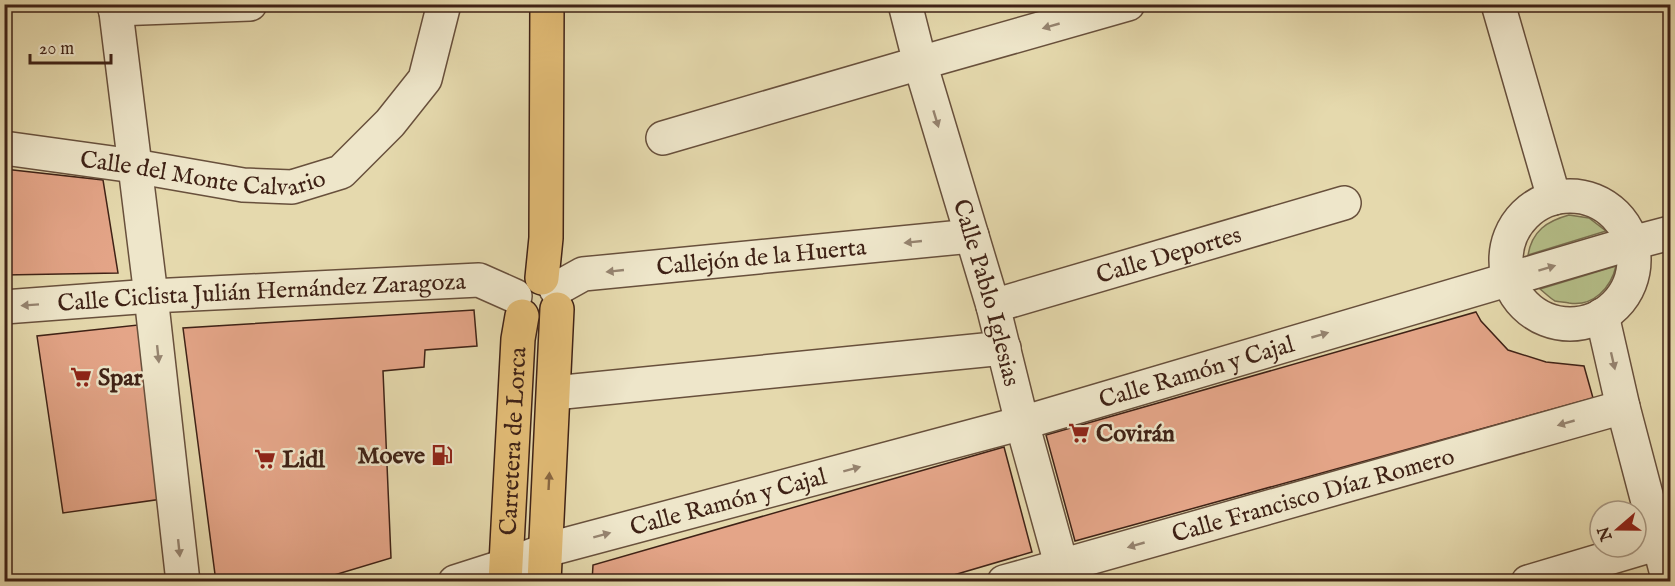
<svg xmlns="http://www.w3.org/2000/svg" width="1675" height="586" viewBox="0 0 1675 586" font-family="'IM FELL English',serif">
<rect width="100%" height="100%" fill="#e5d9ad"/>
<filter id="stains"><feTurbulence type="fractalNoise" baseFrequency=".00333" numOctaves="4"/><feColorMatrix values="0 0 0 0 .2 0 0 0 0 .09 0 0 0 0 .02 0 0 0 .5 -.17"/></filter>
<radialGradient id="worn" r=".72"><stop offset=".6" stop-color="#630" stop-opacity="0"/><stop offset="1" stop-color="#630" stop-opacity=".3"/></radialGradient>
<path fill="#b5bf89" stroke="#7a7050" stroke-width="1.5" d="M1569,215L1589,218L1606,231L1528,255C1532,231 1547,221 1569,215Z
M1616,266C1611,288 1593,307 1569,303C1565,302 1559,302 1555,301C1550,298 1545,293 1540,289Z"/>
<path fill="#e4a588" stroke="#3f2216" stroke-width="1.5" d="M4,169L103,180L118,273L4,275Z
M474,310L477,346L425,350L424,367L383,371L391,558L311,582H216L183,328Z
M1476,312L1481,321L1508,350L1546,362L1584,366L1593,398L1075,541L1046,435Z
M138,325L162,499L63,513L37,336Z
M1004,447L1032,552L930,582H592L593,565Z"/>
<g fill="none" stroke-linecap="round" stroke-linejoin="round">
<defs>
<g id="minor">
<path d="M115,4L151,296L183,582"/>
<path id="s1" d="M905,4L920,63L993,306L1022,423L1066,582"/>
<path d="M1498,4L1554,198"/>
<path d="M115,9L250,4"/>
<path d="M663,138L920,63L1128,4"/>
<path id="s2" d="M4,148L134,166L243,185L292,187L341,172L390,123L425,79L444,4"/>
<circle cx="1570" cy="260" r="64"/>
<path id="s3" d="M556,289L583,274L972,236"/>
<path id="s4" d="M993,306L1344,203"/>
<path id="s5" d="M4,307L151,296L479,280L515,296"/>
<path d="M1602,315L1623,407L1669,582"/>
<path d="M554,393L1004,348"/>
<path id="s6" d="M455,582L505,566L546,550L1022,423L1632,243L1670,233"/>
<path id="s7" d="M1004,582L1623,407"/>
<path d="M1528,582L1659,543"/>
</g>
<g id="major">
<path d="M542,278L546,238L547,4"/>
<path id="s8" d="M505,582L518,339L522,316"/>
<path d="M544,582L557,309"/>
</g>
</defs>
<use href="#minor" stroke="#68503c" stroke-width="36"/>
<use href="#major" stroke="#3f2216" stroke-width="36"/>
<use href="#minor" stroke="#eee6ca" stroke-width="33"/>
<use href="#major" stroke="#e2bc76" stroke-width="33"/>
</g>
<defs><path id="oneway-solid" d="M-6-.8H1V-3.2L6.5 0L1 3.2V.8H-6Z" transform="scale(1.5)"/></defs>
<g fill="#968470">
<use href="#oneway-solid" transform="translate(1051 26) rotate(164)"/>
<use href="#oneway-solid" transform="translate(936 119) rotate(73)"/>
<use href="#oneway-solid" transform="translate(913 242) rotate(174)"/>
<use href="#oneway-solid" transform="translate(1547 268) rotate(-17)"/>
<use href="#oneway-solid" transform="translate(615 271) rotate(174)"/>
<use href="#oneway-solid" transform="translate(30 305) rotate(176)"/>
<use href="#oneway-solid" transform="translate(1320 335) rotate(-16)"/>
<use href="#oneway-solid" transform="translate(158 354) rotate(84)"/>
<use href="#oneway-solid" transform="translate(1613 361) rotate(77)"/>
<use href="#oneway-solid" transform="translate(1566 423) rotate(164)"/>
<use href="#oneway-solid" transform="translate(852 469) rotate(-15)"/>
<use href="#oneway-solid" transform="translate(602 535) rotate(-15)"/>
<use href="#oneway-solid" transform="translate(1136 545) rotate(164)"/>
<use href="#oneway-solid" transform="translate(179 548) rotate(84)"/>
</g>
<use fill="#886741" href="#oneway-solid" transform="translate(549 481) rotate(-87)"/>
<defs>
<symbol id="supermarket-bare" viewBox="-9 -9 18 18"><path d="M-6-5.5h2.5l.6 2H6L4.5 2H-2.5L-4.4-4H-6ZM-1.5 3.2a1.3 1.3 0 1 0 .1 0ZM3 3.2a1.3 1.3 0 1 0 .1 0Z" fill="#8f2418" stroke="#eee6ca" stroke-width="2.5" paint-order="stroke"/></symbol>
<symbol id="fuel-bare" viewBox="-9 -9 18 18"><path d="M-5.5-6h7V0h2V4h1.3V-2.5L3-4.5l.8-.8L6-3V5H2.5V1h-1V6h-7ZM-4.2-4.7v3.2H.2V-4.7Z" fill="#8f2418" stroke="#eee6ca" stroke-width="2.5" paint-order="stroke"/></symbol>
</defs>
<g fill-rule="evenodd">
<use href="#supermarket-bare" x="66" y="362" width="30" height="30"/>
<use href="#supermarket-bare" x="1064" y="418" width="30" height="30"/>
<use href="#fuel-bare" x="427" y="440" width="30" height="30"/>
<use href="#supermarket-bare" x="250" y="444" width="30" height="30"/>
</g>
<g text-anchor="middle" stroke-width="5" stroke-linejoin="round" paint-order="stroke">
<g font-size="24" fill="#3f2216" stroke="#eee6ca">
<text dy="8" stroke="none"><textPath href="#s2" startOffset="201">Calle del Monte Calvario</textPath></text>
<text dy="8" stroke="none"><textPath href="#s4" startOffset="183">Calle Deportes</textPath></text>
<text dy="8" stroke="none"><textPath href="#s3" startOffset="210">Callejón de la Huerta</textPath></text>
<text dy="8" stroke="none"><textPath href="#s5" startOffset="258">Calle Ciclista Julián Hernández Zaragoza</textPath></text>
<text dy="8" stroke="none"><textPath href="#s1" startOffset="300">Calle Pablo Iglesias</textPath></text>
<text dy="8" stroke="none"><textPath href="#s6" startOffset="771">Calle Ramón y Cajal</textPath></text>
<text dy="8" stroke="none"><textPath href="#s8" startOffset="141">Carretera de Lorca</textPath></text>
<text dy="8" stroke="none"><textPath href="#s7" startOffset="321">Calle Francisco Díaz Romero</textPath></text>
<text dy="8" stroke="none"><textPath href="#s6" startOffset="285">Calle Ramón y Cajal</textPath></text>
</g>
<g font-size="24" font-weight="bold" fill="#3f2216" stroke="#eee6ca" text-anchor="start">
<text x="98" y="385">Spar</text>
<text x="1096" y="441">Covirán</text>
<text x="425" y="463" text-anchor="end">Moeve</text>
<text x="282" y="467">Lidl</text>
</g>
</g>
<rect width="1675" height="586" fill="none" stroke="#e5d9ad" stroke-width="24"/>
<rect x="6" y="6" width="1663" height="574" fill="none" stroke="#3f2216" stroke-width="3"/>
<rect x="12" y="12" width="1651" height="562" fill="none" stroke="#3f2216" stroke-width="1.5"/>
<g transform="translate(1618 529) rotate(250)"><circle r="28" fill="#eee6ca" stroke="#a89882" stroke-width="1.5"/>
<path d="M0-4.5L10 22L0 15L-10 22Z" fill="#8f2418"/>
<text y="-9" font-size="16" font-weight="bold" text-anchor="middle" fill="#3f2216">N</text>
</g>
<path d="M30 54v9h81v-9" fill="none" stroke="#3f2216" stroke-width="3"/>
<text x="39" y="54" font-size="18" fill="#3f2216" stroke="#eee6ca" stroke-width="4.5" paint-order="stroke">20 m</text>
<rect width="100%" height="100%" filter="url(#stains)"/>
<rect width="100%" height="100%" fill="url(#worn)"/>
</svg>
